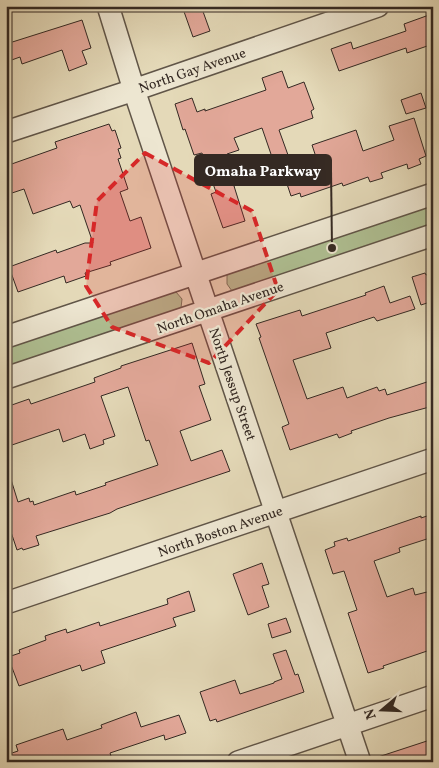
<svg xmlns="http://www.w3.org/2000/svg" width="439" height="768" viewBox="0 0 439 768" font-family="Vollkorn,serif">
<rect width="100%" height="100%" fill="#e4d9b8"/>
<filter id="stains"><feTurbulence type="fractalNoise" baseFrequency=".004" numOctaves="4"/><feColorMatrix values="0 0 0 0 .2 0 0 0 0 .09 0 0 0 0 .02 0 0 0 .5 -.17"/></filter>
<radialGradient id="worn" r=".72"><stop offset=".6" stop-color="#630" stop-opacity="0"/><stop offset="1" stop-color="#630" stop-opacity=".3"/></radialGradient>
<path fill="#afc093" stroke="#72745b" d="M433,202V227L239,292L232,291L227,284V275L232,270Z
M168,290L176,292L182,299L181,308L6,371V345Z"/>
<path fill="#e2a899" stroke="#342923" d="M182,6H201L210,31L193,37Z
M429,15L433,27V44L407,53L406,48L339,71L331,49L351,42L353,49L406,31L404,24Z
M82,20L91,48L82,51L87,64L69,71L62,50L22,64L20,57L6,62V44Z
M282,71L288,88L304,82L314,109L311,111L313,118L279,130L288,155L273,160L262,128L234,138L239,150L227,154L237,185L234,186L245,221L223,228L211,194L216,192L202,153L194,155L185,129L183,130L175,104L192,98L197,112L205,109V111L266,90L262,78Z
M421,93L426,108L406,114L401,100Z
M414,118L426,156L419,159L421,164L408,169L407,164L381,173L383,178L370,182L368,177L343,186L342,183L301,197L300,193L291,196L282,169L316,157L312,145L356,130L363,151L394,140L389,126Z
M109,124L112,131L115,130L121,148L118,149L121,158L118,159L128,189L120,192L130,221L141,217L151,248L110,262L111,265L85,273L86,276L66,283L64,276L18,292L9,267L56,250L57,253L85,243H93L80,205L73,208L70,201L33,214L24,189L6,195V166L57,148L55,142Z
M425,273L426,275L433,273V301L421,305L412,277Z
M384,286L390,303L410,296L415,309L377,321L374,317L326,333L331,348L293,360L307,399L343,387L347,398L377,387L379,391L385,389L387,395L433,380V406L389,418L351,431L352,433L339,438L337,434L290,450L282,427L289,424L259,338L261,337L256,324L300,310L302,316L366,295L365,293Z
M192,343L205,384L199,386L211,420L180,431L191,461L222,450L230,471L117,509L110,513L36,536L39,545L23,550L22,548L17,550L6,517V474L9,473L18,502L29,498L30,502L33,501L34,505L75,491L76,495L106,485L105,483L158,465L149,440L146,441L128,387L101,396L115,436L103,440L104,444L90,449L85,434L63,442L59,429L6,447V407L29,399L31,404L95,382L94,378L121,368V366Z
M421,516V518L427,516L433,532V537L399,548L400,552L374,561L387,597L413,588L415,595L427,592L433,609V649L383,666L384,668L368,673L348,613L357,610L344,571L333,574L325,550L335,546L334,542L347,538L348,541Z
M262,563L269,584L262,586L269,607L248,615L233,574Z
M189,591L195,611L173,618L176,626L101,651L105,663L82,671L80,665L19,686L8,657L20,653L19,650L46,640L45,636L66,629L67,633L99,622L100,626L168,604L167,599Z
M286,618L291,632L272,638L268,624Z
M286,650L295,675L298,674L304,692L217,722L216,719L210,721L200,692L235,680L240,694L274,683V682L282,679L273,654Z
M136,712L141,727L179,715L186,733L165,740L164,735L110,753L112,759L104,762H6V755L18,751L16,745L63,729L67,740L102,728L101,725Z
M433,739V762H373L372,759Z"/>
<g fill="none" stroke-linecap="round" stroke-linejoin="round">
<defs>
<path id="street" d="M108,6L134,90L208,311L360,762
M6,132L134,90L378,6
M6,337L433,194
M6,378L433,235
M6,603L433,459
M238,762L433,696"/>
</defs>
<use href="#street" stroke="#605548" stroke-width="24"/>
<use href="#street" stroke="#ede6d1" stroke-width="21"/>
</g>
<path fill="#d62828" fill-opacity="0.2" stroke="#d62828" stroke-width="4" stroke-dasharray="10 6" stroke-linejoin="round" d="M145,153L252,211L278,290L209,363L112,327L86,286L97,201Z"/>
<g text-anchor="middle" stroke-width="4.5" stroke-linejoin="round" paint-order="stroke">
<g font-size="14" fill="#342923" stroke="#ede6d1">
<text transform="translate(192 70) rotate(-19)" y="5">North Gay Avenue</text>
<text transform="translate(220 307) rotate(-19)" y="5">North Omaha Avenue</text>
<text transform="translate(233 384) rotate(71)" y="5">North Jessup Street</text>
<text transform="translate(220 531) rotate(-19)" y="5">North Boston Avenue</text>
</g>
</g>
<path fill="none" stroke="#342923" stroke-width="2" d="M332 248L331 170"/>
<circle fill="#342923" stroke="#ede6d1" stroke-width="2" cx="332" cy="248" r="5"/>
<rect fill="#342923" stroke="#342923" stroke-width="2" x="195" y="155" width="136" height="30" rx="5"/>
<g font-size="15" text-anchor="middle" font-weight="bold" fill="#fff">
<text x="263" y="176">Omaha Parkway</text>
</g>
<rect width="439" height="768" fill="none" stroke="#e4d9b8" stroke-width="25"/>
<rect x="8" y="8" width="424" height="753" fill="none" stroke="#342923" stroke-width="2.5"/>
<rect x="12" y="12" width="414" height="743" fill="none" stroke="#342923"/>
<g transform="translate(382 710) rotate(251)" stroke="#ede6d1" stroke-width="4" paint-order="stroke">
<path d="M0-4L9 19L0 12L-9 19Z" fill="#342923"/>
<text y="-8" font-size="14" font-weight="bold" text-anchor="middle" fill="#342923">N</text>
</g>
<rect width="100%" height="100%" filter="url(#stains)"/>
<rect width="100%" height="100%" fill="url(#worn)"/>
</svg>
